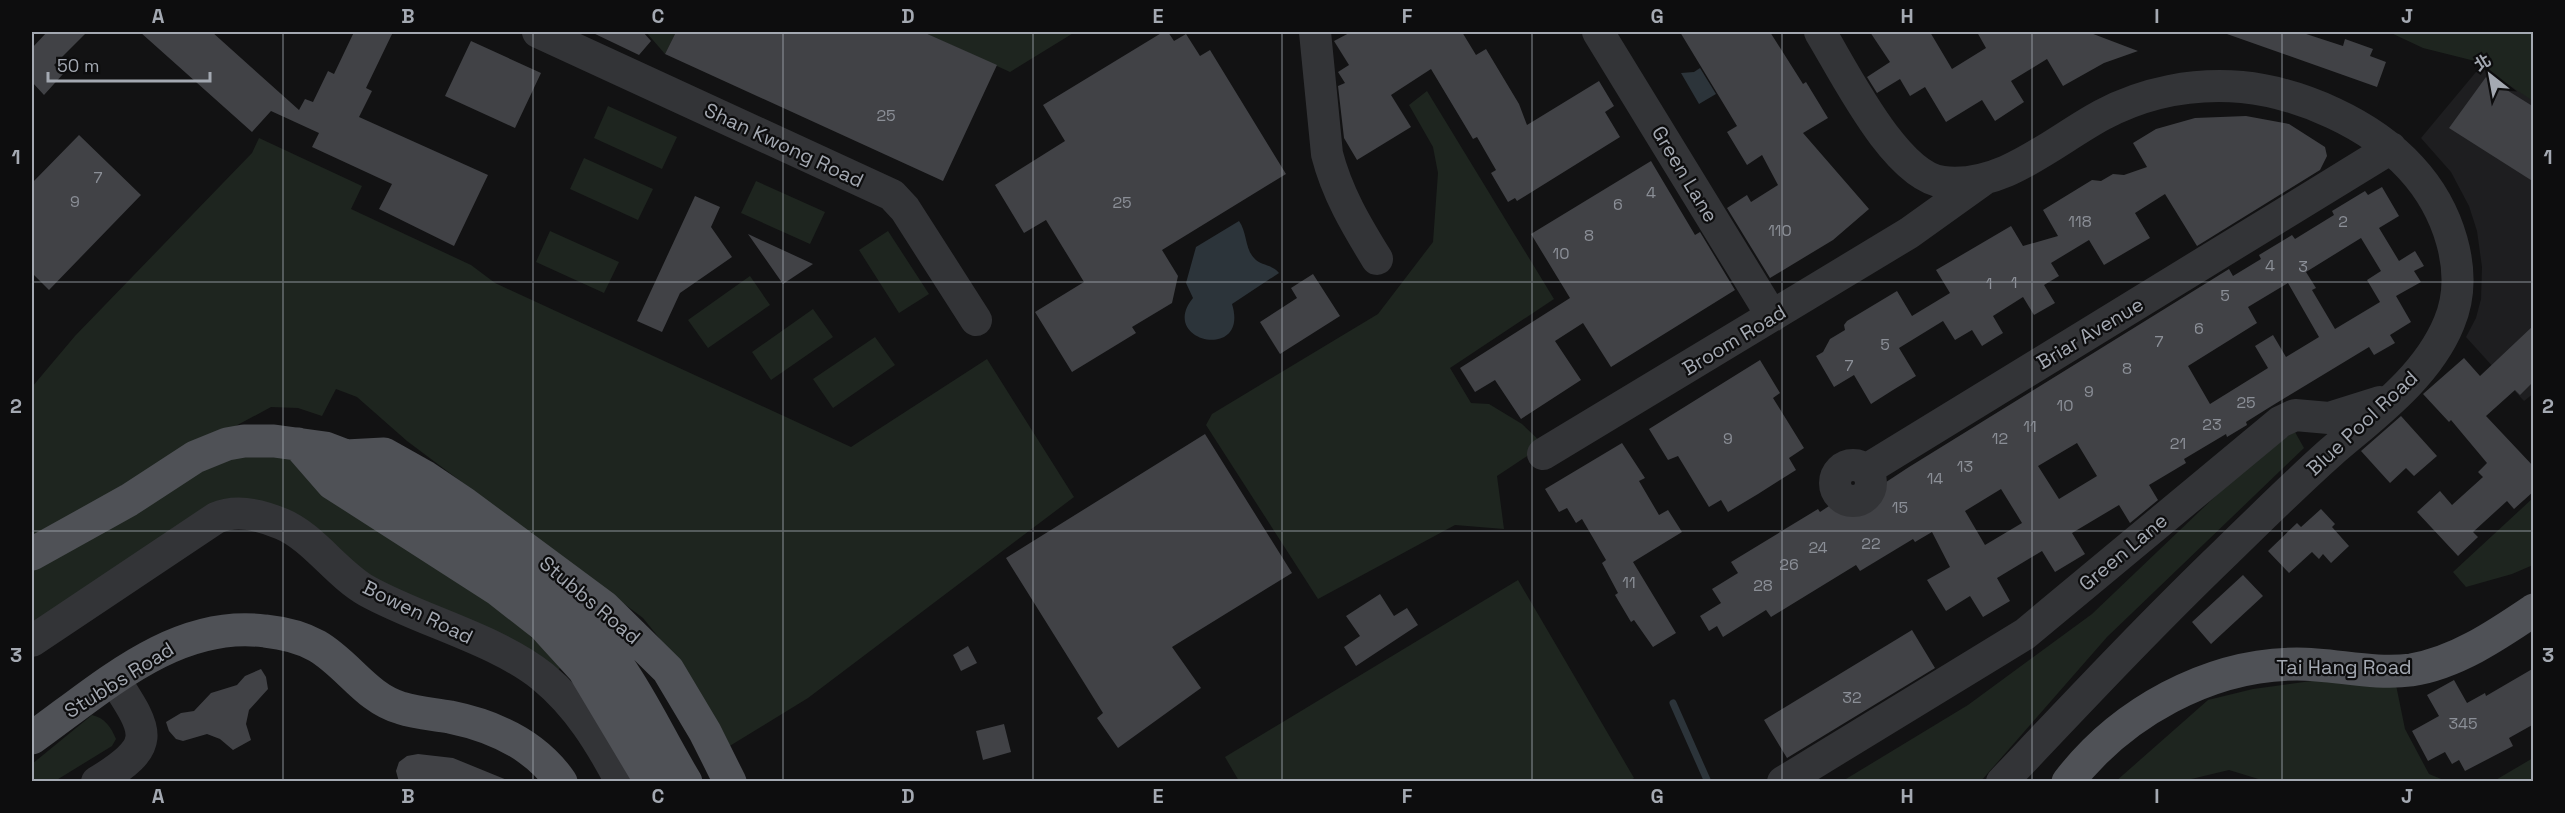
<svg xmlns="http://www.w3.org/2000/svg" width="2565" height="813" viewBox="0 0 2565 813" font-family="'Space Grotesk','Noto Sans TC',sans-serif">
<rect width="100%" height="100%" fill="#121213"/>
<path fill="#1e1e20" d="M2481,66L2520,67L2534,92V393L2524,401L2466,337L2476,318L2481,299L2482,267L2477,231L2469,206L2451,172L2421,138Z"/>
<path fill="#1e251f" d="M646,32H676L665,54Z
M923,32H1075L1010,72Z
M2389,32H2533V101L2503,81L2479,62L2423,48Z
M1427,91L1554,299L1450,368L1471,403L1489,404L1522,424L1544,445L1497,476L1504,529L1455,525L1318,599L1206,425L1212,414L1378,314L1433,242L1438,173L1433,147L1409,105Z
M608,106L677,137L662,169L594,138Z
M259,138L362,186L351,209L471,265L495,283L851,447L987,359L1074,497L808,698L728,747L668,649L643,618L407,441L357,397L336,389L322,416L298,408L271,407L152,471L32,542V387L75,336L252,153Z
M584,158L653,189L638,220L570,189Z
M756,181L825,212L810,244L741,213Z
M550,231L619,262L604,293L536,262Z
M888,231L929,294L899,313L859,250Z
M750,276L770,305L708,348L688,320Z
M813,309L833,337L771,380L752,352Z
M875,337L895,365L833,408L813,379Z
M2295,432L2304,448L2107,637L1981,781L1841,782L1968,705L2092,614L2266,448Z
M237,449L290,451L487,595L562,666L554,674L226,500L32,633V561Z
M2533,498V565L2512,574L2466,587L2453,572Z
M1518,580L1634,778L1628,782L1239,781L1225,757Z
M2347,676L2396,685L2405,729L2429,774L2446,781H2265L2229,770L2183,781L2115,782L2208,700L2253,689Z
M92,715C105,718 111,727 116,739L112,746L55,781L32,782V764Z
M2533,758V781H2494Z"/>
<path fill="#2c343a" d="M1700,68L1716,94L1699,104L1681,73L1694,72Z
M1239,221C1247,232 1245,249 1254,258C1261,266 1272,264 1279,273L1232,304C1250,362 1157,342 1193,298L1186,283L1196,247Z"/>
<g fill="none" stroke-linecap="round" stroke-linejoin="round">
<path stroke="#2c343a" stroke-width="7" d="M1673,703L1708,782"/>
</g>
<path fill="#414246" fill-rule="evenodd" d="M47,32H87L54,65L63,74L44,95L32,82V48Z
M140,32H212L299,110L305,99L313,102L328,71L334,74L354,32H393L366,88L372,91L359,117L488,175L454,246L379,209L392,184L312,147L319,133L271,111L252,132Z
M591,32H643L651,41L639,55Z
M676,32H923L997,65L943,181L665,54Z
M1163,32H1168L1174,41L1186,34L1200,56L1210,50L1286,174L1162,250L1178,276L1172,303L1132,327L1136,333L1072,372L1035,312L1084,282L1046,220L1024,233L995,185L1065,141L1043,105Z
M1351,32H1462L1476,55L1486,49L1519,104L1527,125L1599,81L1614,106L1605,112L1620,137L1517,201L1515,198L1508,202L1491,173L1496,170L1477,137L1473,139L1431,69L1391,95L1411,127L1357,160L1344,138L1338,86L1345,83L1338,72L1349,65L1334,41Z
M1680,32H1770L1803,84L1806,82L1828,118L1803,133L1869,209L1833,240L1770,278L1727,208L1747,195L1751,202L1778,185L1762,155L1747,165L1727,132L1737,126Z
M1870,32H1930L1952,69L1986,48L1977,32H2088L2138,51L2104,63L2063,86L2047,59L2011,81L2024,102L1995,121L1982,100L1946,122L1925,87L1910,96L1900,79L1877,93L1867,77L1890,62Z
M2228,32H2300L2343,46L2345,39L2373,49L2370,56L2386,62L2377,87L2227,34Z
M471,41L541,73L515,128L445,96Z
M2486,77L2534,107V182L2449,128Z
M2246,116L2289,124L2325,147L2327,156L2320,170L2197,246L2165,194L2135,213L2150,238L2104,265L2089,240L2051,263L2059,276L2044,285L2055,303L2034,315L2023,297L1993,316L2003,333L1982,346L1972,330L1955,340L1943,321L1899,348L1916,376L1893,390L1871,404L1854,375L1834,387L1816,356L1823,352L1830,339L1845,330L1844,325L1847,321L1897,291L1912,316L1950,293L1936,270L2011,226L2023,246L2058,236L2043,210L2092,180L2101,181L2113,174L2124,175L2147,167L2133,143L2156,129L2195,118Z
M79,135L141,195L49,290L32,273V183Z
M1651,161L1695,235L1700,232L1735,290L1611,367L1583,323L1555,341L1581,380L1521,419L1495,380L1475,392L1460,368L1570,298L1531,234Z
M2382,187L2399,216L2379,228L2399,261L2415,251L2424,266L2414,271L2421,282L2396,296L2411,322L2390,335L2395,343L2374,355L2369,347L2270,407L2246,422L2247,425L2227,437L2226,434L2184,459L2186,463L2149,485L2158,500L2130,523L2119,505L2072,533L2085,554L2055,572L2042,551L1997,578L2010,601L1983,617L1970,596L1946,611L1927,580L1950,567L1932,532L1915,542L1913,539L1860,571L1856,565L1771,617L1766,610L1723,637L1717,626L1709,631L1700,616L1721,603L1712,589L1738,573L1731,562L1818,509L1820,512L1838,500L1847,515L1877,495L1874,490L1909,467L2229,269L2233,276L2261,259L2259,255L2292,235L2295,239L2334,215L2332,211L2365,191L2368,195ZM2361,238L2381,271L2367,280L2380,302L2335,329L2312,290L2316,288L2306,272ZM2288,283L2319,337L2286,357L2273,335L2255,346L2268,368L2210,404L2188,366L2257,323L2248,307ZM2077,443L2097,476L2059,499L2038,466ZM2001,489L2022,523L1985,545L1965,511Z
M695,196L720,207L711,227L732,257L680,293L662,332L637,321Z
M748,234L813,264L783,284Z
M1313,274L1340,316L1280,354L1260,322L1297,298L1291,288Z
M2534,325V381L2520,395L2515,390L2486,416L2534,467V491L2514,509L2507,501L2473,532L2478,537L2458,556L2417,512L2440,491L2452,505L2483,477L2478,472L2487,463L2451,420L2449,422L2423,394L2464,358L2480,376Z
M1760,360L1780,393L1773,398L1804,448L1789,458L1796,470L1758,494L1728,512L1721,500L1709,507L1678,456L1668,460L1649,429Z
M2401,416L2437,456L2414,476L2406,468L2390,483L2361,451Z
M1205,434L1292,573L1172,647L1201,688L1118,748L1097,718L1103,713L1006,558Z
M1622,443L1645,478L1639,481L1659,515L1668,510L1682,532L1633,562L1676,633L1653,647L1634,620L1631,622L1615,595L1618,593L1602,563L1606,560L1582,519L1576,523L1567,508L1559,512L1545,489Z
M2321,509L2335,524L2332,527L2349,546L2331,563L2323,554L2319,559L2312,552L2289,573L2268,551L2297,523L2301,527Z
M2243,575L2263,596L2211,644L2192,622Z
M1380,594L1394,616L1407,608L1418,625L1356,666L1344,647L1360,636L1346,616Z
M1912,630L1935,668L1787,758L1764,720Z
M968,646L977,663L961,671L953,655Z
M2534,668V724L2509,738L2513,746L2465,771L2459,760L2452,764L2445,752L2428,761L2412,731L2439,716L2427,695L2454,680L2467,703L2485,693L2486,696Z
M261,669L266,677L268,689L249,710L246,724L251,740L233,750L220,739L207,734L183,741L176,739L169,731L166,722L181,713L194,711L211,693L237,685L245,676Z
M1004,724L1011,752L983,760L976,731Z
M418,754L453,758L512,782H399L396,771L399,762L407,756Z"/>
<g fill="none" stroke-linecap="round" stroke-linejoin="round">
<path stroke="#333437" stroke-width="32" d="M538,32L892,195L905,209L976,320
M1315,32L1327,154C1337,193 1356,225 1377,259
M1598,32L1772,316
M1820,32C1844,71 1895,176 1943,182C2003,189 2052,142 2102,115C2145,92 2194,83 2242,87C2301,93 2371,124 2411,168C2447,207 2471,271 2449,323C2427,377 2374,415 2331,452C2295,484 2261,518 2226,552C2149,626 2076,704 2002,782
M1543,454L1909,233L1983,180
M1835 483a18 18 0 1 1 36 0a18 18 0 1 1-36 0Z
M1866,470L2391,148
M32,641L216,518C237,509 261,515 282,524C313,537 337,574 367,591C421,621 496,639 543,677C578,706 600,742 621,782
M97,782C158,745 149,733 114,679
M1783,782L2025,634L2280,422L2295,415L2329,418L2380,402"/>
<path stroke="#4f5156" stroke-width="33" d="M298,444L332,483L497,589L543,625L584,670L651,782
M346,456L566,610C627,659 647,718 686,782
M32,554L129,500L195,457L227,444L244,441H274L325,448L346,456L384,454L425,477L465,504L604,607L668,670L705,732L730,782
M32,738C101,689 175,619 265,631C284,633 301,637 317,646C348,664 366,698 401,708C417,713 433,714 450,717C494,726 535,744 561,782
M2068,782C2121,713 2209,664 2297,664C2335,664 2373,675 2411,670C2456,663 2497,635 2534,610"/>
</g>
<path fill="none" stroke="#a4a9b2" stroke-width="1.5" stroke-opacity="0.55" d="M283,32V782M533,32V782M783,32V782M1033,32V782M1282,32V782M1532,32V782M1782,32V782M2032,32V782M2282,32V782M32,282H2534M32,531H2534"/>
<g text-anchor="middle" stroke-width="4.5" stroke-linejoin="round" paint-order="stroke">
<g font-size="16" fill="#8b8f97">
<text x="886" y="121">25</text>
<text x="98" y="183">7</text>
<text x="1651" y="198">4</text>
<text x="75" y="207">9</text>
<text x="1122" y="208">25</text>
<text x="1618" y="210">6</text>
<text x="2080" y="227">118</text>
<text x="2343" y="227">2</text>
<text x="1780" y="236">110</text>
<text x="1589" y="241">8</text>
<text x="1561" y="259">10</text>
<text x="2270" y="271">4</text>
<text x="2303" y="272">3</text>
<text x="2014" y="288">1</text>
<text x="1989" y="289">1</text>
<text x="2225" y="301">5</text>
<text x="2199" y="334">6</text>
<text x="2159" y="347">7</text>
<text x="1885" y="350">5</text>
<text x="1849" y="371">7</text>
<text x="2127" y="374">8</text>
<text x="2089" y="397">9</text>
<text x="2246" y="408">25</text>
<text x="2065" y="411">10</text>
<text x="2212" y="430">23</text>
<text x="2030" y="432">11</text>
<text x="1728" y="444">9</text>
<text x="2000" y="444">12</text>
<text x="2178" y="449">21</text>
<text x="1965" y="472">13</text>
<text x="1935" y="484">14</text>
<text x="1900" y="513">15</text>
<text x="1871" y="549">22</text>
<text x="1818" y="553">24</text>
<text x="1789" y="570">26</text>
<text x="1629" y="588">11</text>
<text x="1763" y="591">28</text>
<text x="1852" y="703">32</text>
<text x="2463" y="729">345</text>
</g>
<g font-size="20" fill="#a4a9b2" stroke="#0d0d0e">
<text transform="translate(784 145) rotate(25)" y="7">Shan Kwong Road</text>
<text transform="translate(1685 174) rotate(59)" y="7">Green Lane</text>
<text transform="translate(2090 333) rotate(-31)" y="7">Briar Avenue</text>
<text transform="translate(1734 340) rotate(-31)" y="7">Broom Road</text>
<text transform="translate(2362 423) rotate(-43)" y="7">Blue Pool Road</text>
<text transform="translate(2123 552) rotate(-40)" y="7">Green Lane</text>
<text transform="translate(590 600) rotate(40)" y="7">Stubbs Road</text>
<text transform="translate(418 612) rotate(26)" y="7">Bowen Road</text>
<text x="2344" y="674">Tai Hang Road</text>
<text transform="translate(119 680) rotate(-32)" y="7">Stubbs Road</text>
</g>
</g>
<rect width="2565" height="813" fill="none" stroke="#0d0d0e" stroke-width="66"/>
<g transform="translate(2490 75) rotate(329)" stroke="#0d0d0e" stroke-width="4.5" paint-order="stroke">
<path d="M0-4.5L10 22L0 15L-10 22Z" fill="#a4a9b2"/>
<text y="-9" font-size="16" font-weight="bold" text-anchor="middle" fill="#a4a9b2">北</text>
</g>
<path d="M48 72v9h162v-9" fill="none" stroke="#a4a9b2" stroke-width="3"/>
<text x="57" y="72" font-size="18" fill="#a4a9b2" stroke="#0d0d0e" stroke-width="4.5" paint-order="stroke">50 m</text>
<rect x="33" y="33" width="2499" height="747" fill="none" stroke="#a4a9b2" stroke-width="2"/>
<g font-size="20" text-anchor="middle" font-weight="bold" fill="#a4a9b2">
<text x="158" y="23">A</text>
<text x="408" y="23">B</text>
<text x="658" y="23">C</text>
<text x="908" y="23">D</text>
<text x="1158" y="23">E</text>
<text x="1407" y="23">F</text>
<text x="1657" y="23">G</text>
<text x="1907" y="23">H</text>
<text x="2157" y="23">I</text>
<text x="2407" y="23">J</text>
<text x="16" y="164">1</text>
<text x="2548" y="164">1</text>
<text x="16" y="413">2</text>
<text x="2548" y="413">2</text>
<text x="16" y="662">3</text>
<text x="2548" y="662">3</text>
<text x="158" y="803">A</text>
<text x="408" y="803">B</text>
<text x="658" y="803">C</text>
<text x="908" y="803">D</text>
<text x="1158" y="803">E</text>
<text x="1407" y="803">F</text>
<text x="1657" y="803">G</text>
<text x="1907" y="803">H</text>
<text x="2157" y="803">I</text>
<text x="2407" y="803">J</text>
</g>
</svg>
